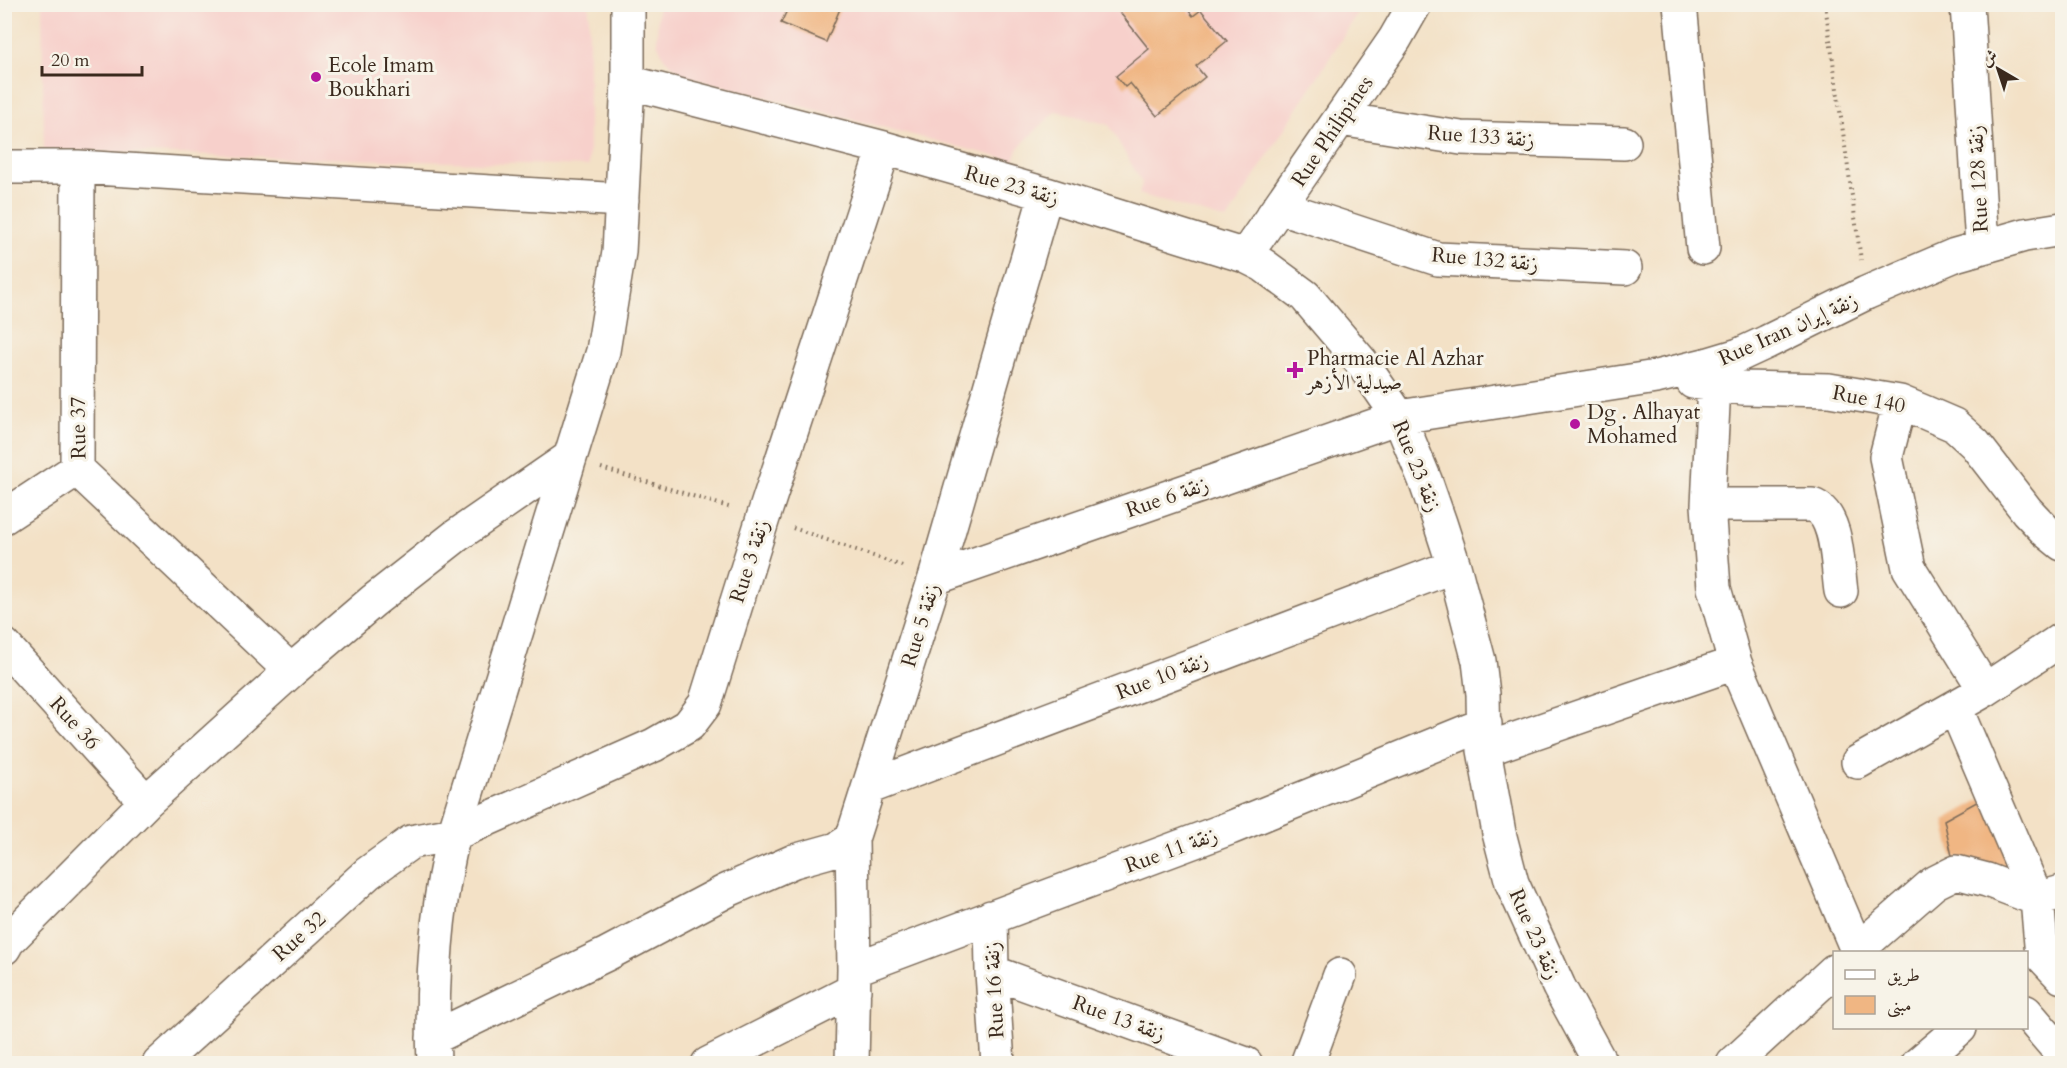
<svg xmlns="http://www.w3.org/2000/svg" width="2067" height="1068" viewBox="0 0 2067 1068" font-family="Cardo,Amiri,serif">
<rect width="100%" height="100%" fill="#f7f3e8"/>
<filter id="ink" filterUnits="userSpaceOnUse"><feTurbulence type="fractalNoise" baseFrequency=".0167" numOctaves="2"/><feDisplacementMap in="SourceGraphic" scale="12" xChannelSelector="R" yChannelSelector="G"/><feConvolveMatrix kernelMatrix="1 2 1 2 8 2 1 2 1" color-interpolation-filters="sRGB"/></filter>
<filter id="wash" filterUnits="userSpaceOnUse"><feTurbulence type="fractalNoise" baseFrequency=".008" numOctaves="4" result="noise"/><feDisplacementMap in="SourceGraphic" scale="24" xChannelSelector="R" yChannelSelector="G"/><feGaussianBlur stdDeviation="1.35" result="paint"/><feColorMatrix in="noise" values="0 0 0 0 0 0 0 0 0 0 0 0 0 0 0 0 0 1.4 0 .05"/><feComposite in="paint" operator="in"/></filter>
<g filter="url(#wash)">
<rect width="100%" height="100%" fill="#f3e1c6"/>
<path fill="#f7d0cb" d="M42,5H589V166L44,150Z
M658,5H1363L1227,220L1139,194L1142,183L1109,125L1056,111L1018,148L1014,161L684,76L664,58L657,42Z"/>
<g id="blocks">
<path fill="#f0b683" d="M790,4H842L826,42L781,23Z
M1113,4H1183L1193,16L1201,10L1227,41L1196,66L1205,77L1157,116L1130,83L1125,87L1116,76L1149,49Z
M1982,799L2016,864L2000,873L1952,856L1944,820Z"/>
</g>
</g>
<g filter="url(#ink)">
<use href="#blocks" fill-opacity="0" stroke="#7b6a59" stroke-width="1.5"/>
<g fill="none" stroke-linecap="round" stroke-linejoin="round">
<defs>
<path id="minor" d="M1680,4L1703,248
M1967,4L1982,246
M628,82L884,148L1046,194L1245,256L1263,265L1305,296L1362,363L1399,417L1425,480L1440,523L1454,566L1479,661L1483,694L1484,750L1499,833L1512,883L1559,987L1601,1064
M1340,119L1461,138L1624,143
M4,167H78L622,200
M78,167L77,469L291,671
M1280,207L1438,259L1625,268
M1245,256L1395,39L1415,4
M1693,382L1743,388L1829,390L1900,402L1924,412L1954,425L1975,444L2027,511L2046,531L2062,544
M1714,385L1708,505L1714,588L1735,663L1857,950
M1900,402L1886,457L1909,568L1985,690
M1708,505H1812C1839,514 1837,566 1841,591
M4,517L77,469
M935,578L1399,417L1656,377L1709,364L1739,355L1767,342L1866,293L1955,255L2025,235L2062,229
M4,645L146,802
M1955,707L2037,899L2042,956L2062,977
M1484,750L1735,663
M1858,762L1985,690L2062,639
M870,787L1454,566
M991,917L992,972L998,1064
M4,948L8,941L146,802L291,671L373,601L456,536L569,458
M1855,952L1934,883L1956,872L1987,880L2037,899L2062,892
M854,969L1230,828L1485,724
M992,972L1246,1064
M2026,1012L2062,1054
M433,1038L607,954L726,891L794,861L837,849L852,839
M159,1064L368,873L411,842L454,834L654,745L689,725L705,704L763,518L884,148
M434,1064C431,986 435,909 454,834L603,351L619,252L628,82V4
M708,1064L854,990
M852,1064L854,969L852,839L935,578L1046,194
M1307,1064L1340,975
M1733,1064L1834,971
M1918,1064L1960,1028"/>
</defs>
<use href="#minor" stroke="#7b6a59" stroke-width="36"/>
<path stroke="#7b6a59" stroke-width="4" stroke-dasharray="1.5 4.5" stroke-linecap="butt" d="M1825,4L1861,260
M601,468L732,508
M793,528L905,567"/>
<use href="#minor" stroke="#fff" stroke-width="33"/>
</g>
</g>
<g fill="#b5179e" stroke="#f7f3e8" stroke-width="2">
<circle cx="316" cy="77" r="6"/>
<path d="M1292 361h6v6h6v6h-6v6h-6v-6h-6v-6h6z"/>
<circle cx="1575" cy="424" r="6"/>
</g>
<g text-anchor="middle" stroke-width="6" stroke-linejoin="round" paint-order="stroke">
<g font-size="21" fill="#3b2a1e" stroke="#f7f3e8" text-anchor="start">
<text x="328" y="72">Ecole Imam<tspan x="328" dy="24">Boukhari</tspan></text>
<text x="1307" y="365">Pharmacie Al Azhar<tspan x="1307" dy="24">صيدلية الأزهر</tspan></text>
<text x="1587" y="419">Dg . Alhayat<tspan x="1587" dy="24">Mohamed</tspan></text>
</g>
<g font-size="21" fill="#3b2a1e" stroke="#f7f3e8">
<text transform="translate(1332 131) rotate(-56)" y="7">Rue Philipines</text>
<text transform="translate(1481 136) rotate(4)" y="7">Rue 133 زنقة</text>
<text transform="translate(1978 179) rotate(-93)" y="7">Rue 128 زنقة</text>
<text transform="translate(1012 185) rotate(16)" y="7">Rue 23 زنقة</text>
<text transform="translate(1485 259) rotate(5)" y="7">Rue 132 زنقة</text>
<text transform="translate(1788 329) rotate(-24)" y="7">Rue Iran زنقة إيران</text>
<text transform="translate(1869 399) rotate(11)" y="7">Rue 140</text>
<text transform="translate(78 428) rotate(-91)" y="7">Rue 37</text>
<text transform="translate(1417 466) rotate(68)" y="7">Rue 23 زنقة</text>
<text transform="translate(1167 497) rotate(-19)" y="7">Rue 6 زنقة</text>
<text transform="translate(749 561) rotate(-72)" y="7">Rue 3 زنقة</text>
<text transform="translate(920 625) rotate(-73)" y="7">Rue 5 زنقة</text>
<text transform="translate(1162 676) rotate(-21)" y="7">Rue 10 زنقة</text>
<text transform="translate(75 723) rotate(48)" y="7">Rue 36</text>
<text transform="translate(1171 850) rotate(-20)" y="7">Rue 11 زنقة</text>
<text transform="translate(1535 934) rotate(66)" y="7">Rue 23 زنقة</text>
<text transform="translate(299 936) rotate(-42)" y="7">Rue 32</text>
<text transform="translate(994 990) rotate(-93)" y="7">Rue 16 زنقة</text>
<text transform="translate(1119 1018) rotate(20)" y="7">Rue 13 زنقة</text>
</g>
</g>
<rect width="2067" height="1068" fill="none" stroke="#f7f3e8" stroke-width="24"/>
<rect x="1833" y="951" width="195" height="78" fill="#f7f3e8" stroke="#aca397" stroke-width="1.5"/>
<rect x="1845" y="970" width="30" height="9" fill="#ffffff" stroke="#aca397" stroke-width="1.5"/>
<text x="1887" y="981" font-size="18" fill="#3b2a1e">طريق</text>
<rect x="1845" y="996" width="30" height="18" fill="#f0b683" stroke="#aca397" stroke-width="1.5"/>
<text x="1887" y="1011" font-size="18" fill="#3b2a1e">مبنى</text>
<g transform="translate(1998 69) rotate(321)" stroke="#f7f3e8" stroke-width="4.5" paint-order="stroke">
<path d="M0-4.5L10 22L0 15L-10 22Z" fill="#3b2a1e"/>
<text y="-9" font-size="16" font-weight="bold" text-anchor="middle" fill="#3b2a1e">ش</text>
</g>
<path d="M42 66v9h100v-9" fill="none" stroke="#3b2a1e" stroke-width="3"/>
<text x="51" y="66" font-size="18" fill="#3b2a1e" stroke="#f7f3e8" stroke-width="4.5" paint-order="stroke">20 m</text>
</svg>
